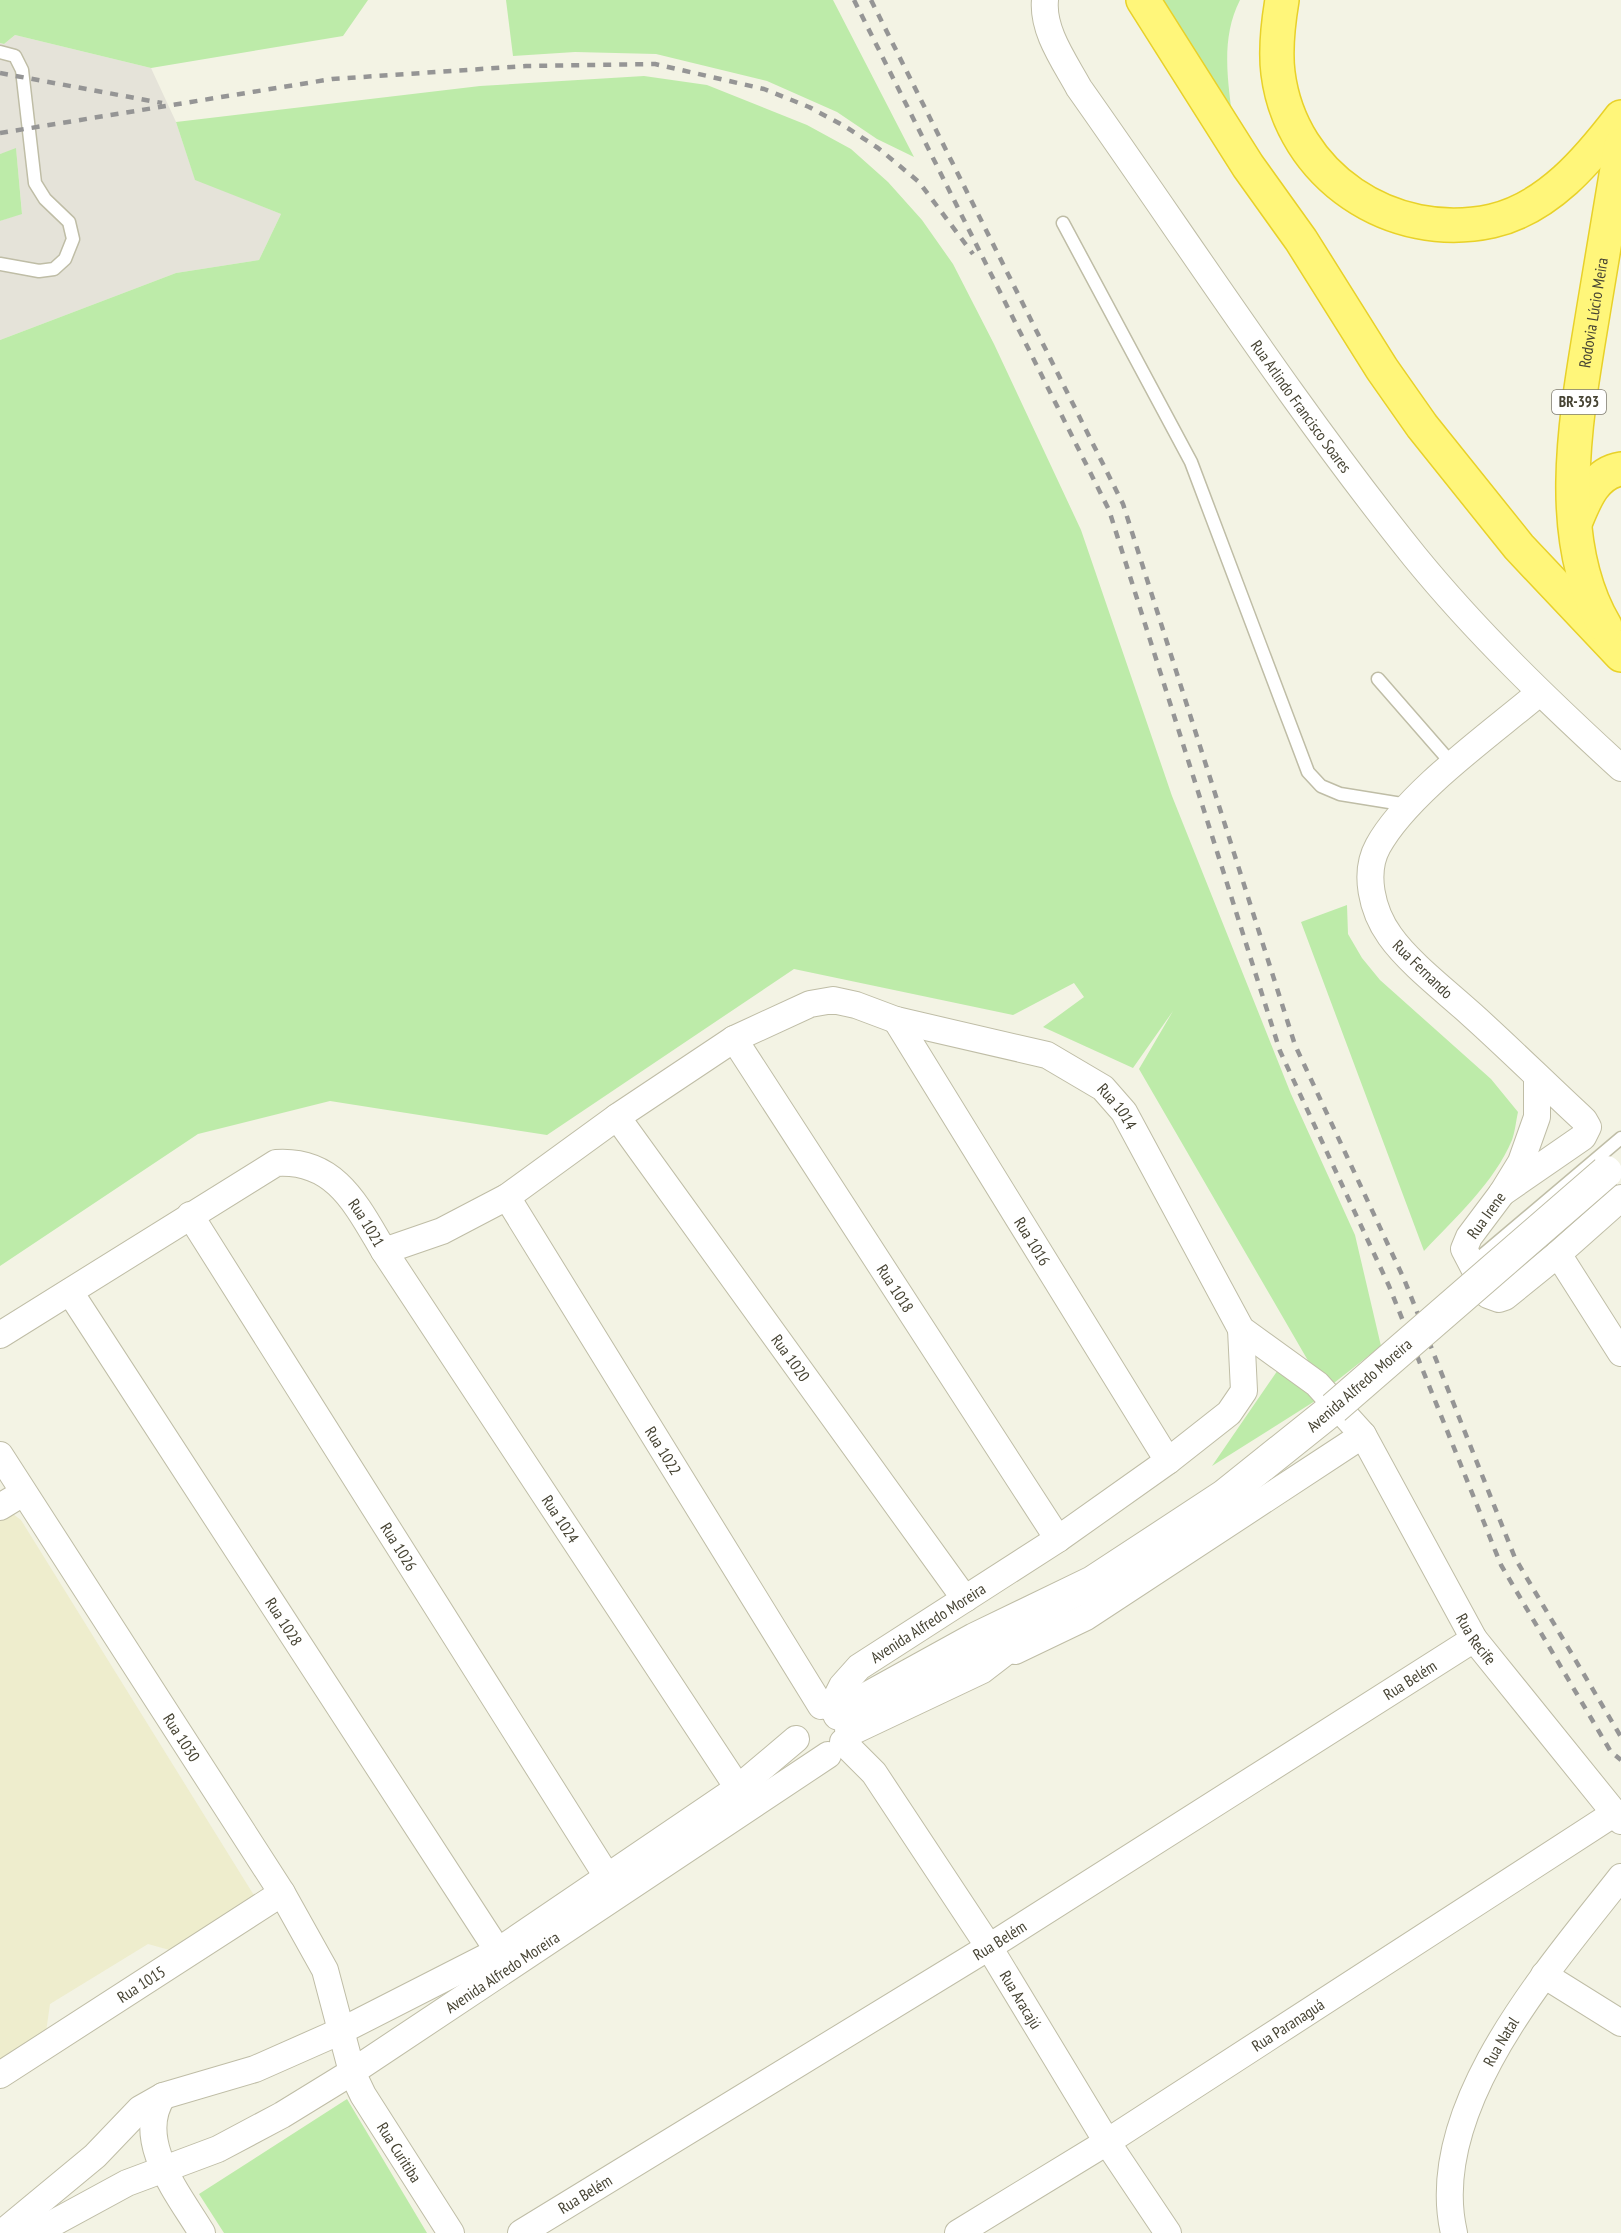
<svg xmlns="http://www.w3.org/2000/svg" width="1621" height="2233" viewBox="0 0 1621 2233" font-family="'PT Sans Narrow',sans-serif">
<rect width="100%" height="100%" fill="#f3f3e4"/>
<path fill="#e5e3d9" d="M15,35L151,68L176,122L195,179L281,214L259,260L176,273L0,340V221L22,213L16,149L0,154V43L4,44Z"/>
<path fill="#eeedcd" d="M13,1514L21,1520L255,1897L173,1951L148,1944L50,2004L46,2032L0,2061V1518Z"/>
<path fill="#bdeba9" d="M0,0H368L343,36L151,68L15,35L4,44L0,43Z
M506,0H833L914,157L877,139L837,112L767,81L656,54L575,52L513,56Z
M1153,0H1240C1219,41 1229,87 1234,130Z
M644,76L707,85L807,125L851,149L888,182L922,220L953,264L994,344L1081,530L1172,796L1291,1094L1355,1235L1381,1346L1325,1390L1139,1069L1173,1011L1133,1068L1043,1027L1084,997L1074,983L1013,1015L794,969L547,1135L330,1101L198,1134L0,1266V340L176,273L259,260L281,214L195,180L176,122L480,86Z
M16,148L22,214L0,221V154Z
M1347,905L1348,934L1362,958L1380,980L1491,1079L1518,1112C1516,1121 1515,1132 1512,1140C1494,1183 1455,1218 1424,1251L1301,922Z
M1282,1364L1315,1401L1212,1466Z
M347,2099L427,2233H224L199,2194Z"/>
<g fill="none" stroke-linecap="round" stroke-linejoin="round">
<defs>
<path id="service" d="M0,52L15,56L22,70L35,183L45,199L69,222L73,239L65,259L54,269L39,271L0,264
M1063,223L1191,462L1308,772L1321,786L1340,794L1408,805
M1378,679L1453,765
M1472,1264L1621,1138"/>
<g id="minor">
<path id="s1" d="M1045,0C1042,31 1065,62 1079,88C1190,245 1295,408 1415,557C1477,633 1549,702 1621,768"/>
<path id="s2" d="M896,1020L1168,1461"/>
<path id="s3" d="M734,1039L1058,1539"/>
<path d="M1537,1077V1117L1521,1162L1502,1193L1469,1237L1464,1249L1488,1295L1499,1299L1505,1297L1558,1254L1621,1353"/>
<path id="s4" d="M617,1117L965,1599"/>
<path d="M1502,1193L1583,1137L1588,1127L1584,1120C1546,1085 1510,1049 1471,1014C1447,992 1409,963 1390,936C1372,911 1363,873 1378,846C1407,793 1492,733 1539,693"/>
<path id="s5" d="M507,1197L821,1706"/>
<path id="s6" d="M190,1215L608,1878"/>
<path id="s7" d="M384,1251L738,1788"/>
<path d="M1558,1254L1621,1198"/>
<path id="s8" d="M70,1292L498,1951"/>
<path id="s9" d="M0,1335L276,1163C336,1159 357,1206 384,1251L442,1231L507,1197L617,1117L734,1039L810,1004L833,1000L856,1005L896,1020L1047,1055L1103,1088L1124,1112L1241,1329L1317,1384L1363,1435L1474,1639L1621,1821"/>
<path id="s10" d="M0,1455L282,1893L325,1970L352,2072L363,2095L451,2233"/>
<path d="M0,1507L23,1493"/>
<path d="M1015,1651L1086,1617L1363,1435"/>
<path id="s11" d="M831,1708L842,1686L859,1667L1058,1539L1168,1461L1229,1413L1244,1391L1241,1329"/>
<path id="s12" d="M843,1742L874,1773L989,1947L1107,2142L1168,2233"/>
<path d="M1544,1975L1621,2023"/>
<path id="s13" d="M0,2075L282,1893"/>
<path d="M163,2096C133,2140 180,2196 202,2233"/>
<path d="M2,2233L95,2156L140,2109L163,2096L255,2069L341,2031L498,1951L738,1788L796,1739"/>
<path id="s14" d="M35,2233L127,2183L218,2149L282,2115L352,2072L828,1755"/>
<path id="s15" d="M521,2233L989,1947L1474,1639"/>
<path id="s16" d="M958,2233L1107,2142L1615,1813"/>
<path id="s17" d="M1454,2233C1425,2108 1549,1969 1621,1877"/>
</g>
<path id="tertiary" d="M839,1714L975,1639L1093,1582L1224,1496L1334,1408
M851,1729L980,1668L1037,1624"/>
<g id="trunk">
<path d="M1143,0L1248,166L1301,240L1382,369L1422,426L1519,547L1621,655"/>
<path d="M1282,0C1278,24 1275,49 1278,73C1291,176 1392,243 1492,221C1548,208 1588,160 1621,117"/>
<path d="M1576,521C1585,499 1595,473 1621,469"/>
<path id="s18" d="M1605,626C1551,535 1578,406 1594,307C1603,253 1612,199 1621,145"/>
</g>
</defs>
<use href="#service" stroke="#bfbda6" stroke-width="15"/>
<use href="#minor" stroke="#bfbda6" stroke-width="28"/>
<use href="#tertiary" stroke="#bfbda6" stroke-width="34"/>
<use href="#trunk" stroke="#e8d129" stroke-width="36"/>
<use href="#service" stroke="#fff" stroke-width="12"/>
<use href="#minor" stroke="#fff" stroke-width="26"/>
<use href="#tertiary" stroke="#fff" stroke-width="32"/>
<use href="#trunk" stroke="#fff67a" stroke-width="33"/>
<path stroke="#959595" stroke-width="4.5" stroke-dasharray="8 8" stroke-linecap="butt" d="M854,0L1109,510L1280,1051L1389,1286L1501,1565L1611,1752L1621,1760
M871,0L1123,504L1295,1045L1404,1279L1515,1558L1621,1737
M0,73L162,103
M0,133L332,79L526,66L655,64L764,89L809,107L846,127L878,148L919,182L973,254"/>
<defs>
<path id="tertiary-bridge" d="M1334,1408L1606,1172"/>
</defs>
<use href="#tertiary-bridge" stroke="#bfbda6" stroke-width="34" stroke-linecap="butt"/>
<use href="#tertiary-bridge" stroke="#fff" stroke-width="32"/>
</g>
<g text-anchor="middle" stroke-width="4.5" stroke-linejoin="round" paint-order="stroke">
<rect fill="#fff" stroke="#7e7b70" stroke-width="1.5" x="1552" y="390" width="54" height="24" rx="4.5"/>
<g font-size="15" font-weight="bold" fill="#464333">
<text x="1579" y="407">BR-393</text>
</g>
<g font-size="16" fill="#464333" stroke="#fff">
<text dy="6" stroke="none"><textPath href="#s18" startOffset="320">Rodovia Lúcio Meira</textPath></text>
<text dy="6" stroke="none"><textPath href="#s1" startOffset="484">Rua Arlindo Francisco Soares</textPath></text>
<text transform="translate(1423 969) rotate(44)" y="6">Rua Fernando</text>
<text dy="6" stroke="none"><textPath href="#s9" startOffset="1302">Rua 1014</textPath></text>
<text transform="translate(1486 1215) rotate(-54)" y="6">Rua Irene</text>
<text dy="6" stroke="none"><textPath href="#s9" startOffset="441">Rua 1021</textPath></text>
<text dy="6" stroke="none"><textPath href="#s2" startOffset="260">Rua 1016</textPath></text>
<text dy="6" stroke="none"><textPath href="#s3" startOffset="297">Rua 1018</textPath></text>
<text dy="6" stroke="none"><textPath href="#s4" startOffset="297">Rua 1020</textPath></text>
<text transform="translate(1359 1385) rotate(-41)" y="6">Avenida Alfredo Moreira</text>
<text dy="6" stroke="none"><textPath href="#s5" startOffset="298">Rua 1022</textPath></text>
<text dy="6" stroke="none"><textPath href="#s7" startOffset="321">Rua 1024</textPath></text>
<text dy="6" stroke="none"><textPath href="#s6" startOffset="392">Rua 1026</textPath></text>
<text dy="6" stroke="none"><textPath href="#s8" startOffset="393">Rua 1028</textPath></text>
<text dy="6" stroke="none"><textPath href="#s11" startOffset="132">Avenida Alfredo Moreira</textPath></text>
<text dy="6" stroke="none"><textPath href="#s9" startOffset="1953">Rua Recife</textPath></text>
<text dy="6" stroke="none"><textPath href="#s15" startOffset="1047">Rua Belém</textPath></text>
<text dy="6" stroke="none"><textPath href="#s10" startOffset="336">Rua 1030</textPath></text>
<text dy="6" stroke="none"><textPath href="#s15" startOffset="561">Rua Belém</textPath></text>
<text dy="6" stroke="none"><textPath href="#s14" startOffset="537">Avenida Alfredo Moreira</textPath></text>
<text dy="6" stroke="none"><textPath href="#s13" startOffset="168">Rua 1015</textPath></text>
<text dy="6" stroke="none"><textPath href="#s12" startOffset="314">Rua Aracajú</textPath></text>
<text dy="6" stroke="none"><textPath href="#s16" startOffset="390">Rua Paranaguá</textPath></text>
<text dy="6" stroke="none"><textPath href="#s17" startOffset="202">Rua Natal</textPath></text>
<text dy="6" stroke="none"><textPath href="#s10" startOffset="808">Rua Curitiba</textPath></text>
<text dy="6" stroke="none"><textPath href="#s15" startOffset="75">Rua Belém</textPath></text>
</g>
</g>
</svg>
